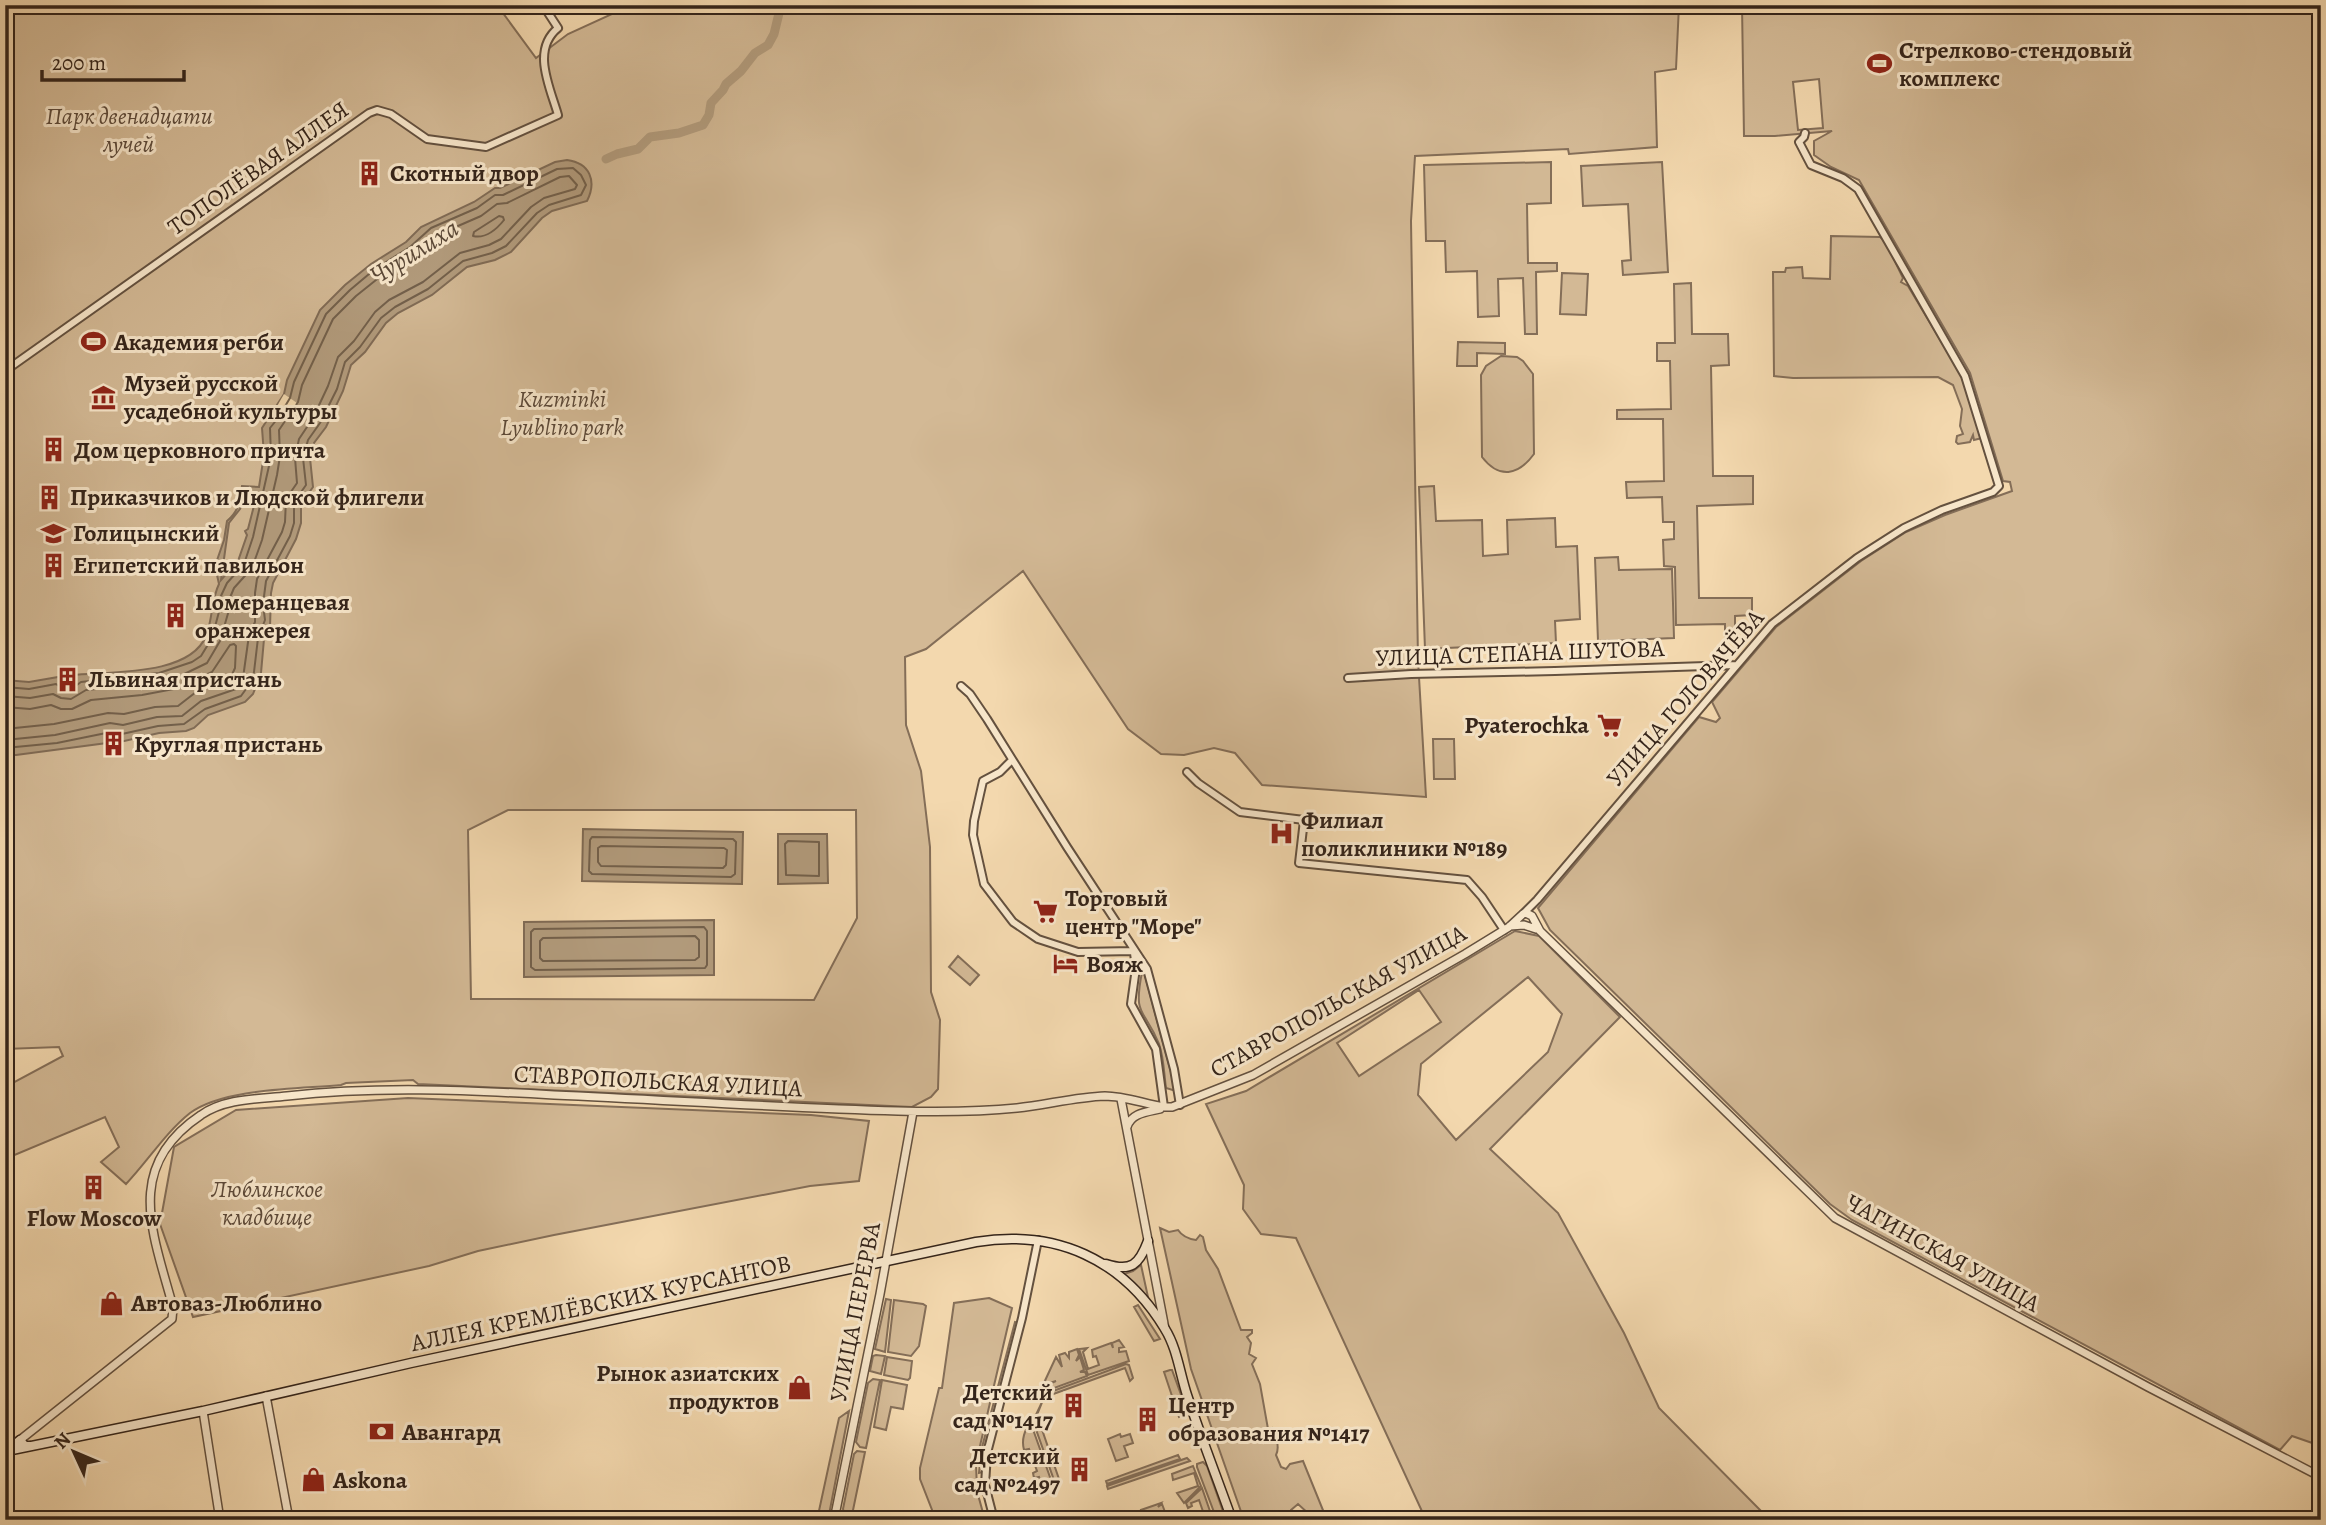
<svg xmlns="http://www.w3.org/2000/svg" width="2326" height="1525" viewBox="0 0 2326 1525" font-family="Alegreya,serif">
<rect width="100%" height="100%" fill="#f3d8ae"/>
<filter id="stains"><feTurbulence type="fractalNoise" baseFrequency=".00286" numOctaves="4"/><feColorMatrix values="0 0 0 0 .2 0 0 0 0 .09 0 0 0 0 .02 0 0 0 .5 -.17"/></filter>
<radialGradient id="worn" r=".72"><stop offset=".6" stop-color="#630" stop-opacity="0"/><stop offset="1" stop-color="#630" stop-opacity=".3"/></radialGradient>
<path fill="#d3b995" stroke="#846e58" stroke-width="2" fill-rule="evenodd" d="M5,5H497L536,58L568,34L623,9L626,5H1679L1676,69L1655,72L1657,147L1569,154L1568,149L1415,156L1411,221L1418,660L1426,797L1262,785L1235,753L1214,748L1184,755L1161,754L1128,729L1023,571L926,649L905,657L906,725L921,771L930,847L931,992L940,1020L938,1089L931,1097L912,1107L418,1084L413,1080L346,1083L341,1085C299,1089 224,1088 190,1113C165,1133 148,1161 126,1184L101,1162L119,1147L105,1117L5,1159V1087L63,1056L59,1047L5,1049ZM508,810H856L857,918L814,1000L471,999L468,830Z
M1742,5H2321V1446L2292,1436L2280,1450L1852,1220L1830,1204L1550,930L1538,908L1699,717L1716,722L1720,718L1712,702L1776,627L1861,561L1906,532L1945,515L2012,491L2010,482L2003,481L1970,373L1859,180L1831,167L1814,155V141L1832,131L1775,136H1744ZM1819,79L1823,128L1798,130L1793,82Z
M1551,162V203L1527,204L1528,263H1557V271L1536,272L1537,334H1525L1523,278L1498,279L1499,316L1478,317L1477,271L1446,272L1445,241H1426L1424,165Z
M1662,162L1668,272L1623,275L1622,261L1631,260L1628,204L1583,206L1581,166Z
M1831,236L1880,237L1885,241L1903,278L1901,282L1908,286L1963,378L1982,438L1974,440L1973,435L1970,442L1958,444L1956,442L1957,436L1963,434L1960,426L1962,409L1953,385L1938,377L1793,378L1774,376L1773,272H1785L1786,268L1802,267L1803,278L1830,279Z
M1562,273L1588,274L1586,315L1560,314Z
M1691,283L1692,334H1728L1729,365L1711,366L1713,476H1753V504L1697,506L1699,598H1752V615L1735,616V637H1725V624L1676,625L1675,567L1664,566L1663,540L1674,539V522H1663L1662,497L1627,498L1626,482L1664,481L1663,419H1617V410L1671,409L1670,361H1657V343H1675L1674,284Z
M1458,342L1505,343V354L1477,353V366H1457Z
M1501,356L1517,357L1523,361L1533,374L1534,454C1518,476 1499,479 1482,457L1481,375L1486,366Z
M1434,486L1436,521L1482,520L1483,556L1508,554L1507,520L1555,518L1556,547L1577,546L1580,619L1555,621L1556,643L1425,649L1419,487Z
M1618,557L1619,570L1672,569L1674,638L1598,641L1595,558Z
M1433,739H1454L1455,779H1434Z
M1515,931L1539,936L1620,1017L1490,1149L1558,1213L1624,1333L1659,1408L1770,1520H1426L1296,1238L1261,1234L1243,1209L1244,1185L1206,1104L1246,1091ZM1528,977L1562,1014L1548,1052L1456,1140L1418,1095L1421,1064ZM1419,990L1441,1022L1359,1076L1337,1043Z
M958,956L979,975L970,985L949,967Z
M1142,972H1144L1176,1091L1166,1088C1164,1074 1164,1058 1159,1044C1144,1007 1133,1018 1142,972Z
M408,1098L811,1115L869,1121L859,1181L810,1186L554,1235L478,1251L429,1266L193,1317L160,1224L174,1147L236,1110Z
M1160,1228L1169,1232L1178,1230C1182,1236 1189,1239 1196,1240L1200,1235L1203,1237L1206,1250L1218,1269L1241,1330H1252V1333L1247,1337L1251,1343L1249,1354L1256,1358L1252,1364L1260,1384L1268,1429L1272,1428C1276,1434 1280,1448 1276,1455L1281,1467L1286,1469L1290,1464L1303,1461L1327,1520H1311L1309,1514L1298,1504L1291,1510V1520H1244L1191,1369Z
M1141,1265L1148,1297L1145,1298L1121,1275L1133,1271Z
M989,1298L1012,1308L976,1463L977,1491L985,1520H936L920,1479V1468L939,1388H942L954,1303Z
M886,1299L891,1300L885,1352L875,1349Z
M894,1300L923,1304L926,1306L919,1346L911,1356L888,1352Z
M1138,1305L1160,1339L1154,1341L1134,1307Z
M1015,1322L1018,1323L984,1459L983,1472L979,1473L981,1451Z
M1119,1340L1124,1347L1119,1348V1352L1126,1351L1129,1361L1088,1375L1079,1349L1087,1348L1083,1352L1088,1369L1099,1365L1096,1356L1093,1357L1092,1350L1111,1343L1113,1348L1112,1343Z
M1077,1349L1079,1355L1076,1361L1080,1357L1084,1370L1080,1372H1085L1087,1376L1043,1392L1041,1395L1040,1392L1042,1387L1056,1381L1043,1385L1056,1357L1062,1367L1059,1355L1065,1353L1069,1358V1352Z
M876,1355L885,1356L881,1374L870,1371L873,1356Z
M887,1357L912,1361L910,1378L908,1380L884,1375Z
M1126,1364L1129,1365L1133,1378L1130,1381L1125,1368L1045,1397V1394Z
M1170,1370H1172L1188,1414L1179,1417L1164,1372Z
M873,1379L880,1380L866,1448L860,1447L856,1442L868,1383Z
M882,1380L907,1385L903,1409L891,1407L886,1430L874,1427Z
M1043,1400L1037,1415L1059,1479L1054,1480L1033,1421Z
M849,1411L828,1520H817L839,1418Z
M1030,1421L1051,1480L1038,1485L1036,1483L1040,1480L1039,1477L1034,1478L1033,1473L1037,1471L1029,1449L1024,1450C1021,1439 1025,1431 1030,1421Z
M1120,1434L1121,1437L1130,1434L1133,1443L1124,1446L1128,1457L1116,1461L1108,1439Z
M857,1451L865,1452L852,1515L844,1513L843,1509L854,1454Z
M1178,1455L1180,1459L1107,1484L1106,1481Z
M1187,1458L1190,1461L1108,1489L1107,1486Z
M1203,1462L1207,1466L1226,1520H1217L1197,1467V1464Z
M1193,1466L1201,1486L1184,1503L1177,1493L1198,1486L1194,1473L1173,1480L1172,1474Z
M1202,1488L1213,1520H1206L1199,1500L1191,1503L1192,1506L1188,1508L1186,1503Z
M1161,1503L1158,1507L1162,1504L1168,1520H1154L1156,1517L1152,1520H1144L1141,1510Z"/>
<path fill="#b29b7c" stroke="#806b55" stroke-width="2" fill-rule="evenodd" d="M567,160C590,163 597,181 587,201L552,211L542,218L511,252L495,260L467,267L432,295L398,313L386,323L365,352L351,365L343,391L326,427L314,443L310,458L313,487L301,504V523L296,539L273,583L271,593L270,628L264,639L261,673L253,694L245,702L208,715L194,728L186,731L159,733L120,742L113,739L107,743L16,755H5V680L29,682L64,676V681L69,683L73,680L72,675C108,671 189,677 206,636C213,618 211,600 219,584L215,566L224,540L227,521C239,511 240,501 242,486L259,487L264,455L262,428L284,394L287,380L320,310L345,285L371,264L406,242L421,227L474,202L495,188H500L555,162ZM248,492L257,494L248,529L245,531L247,535L238,561L229,567L228,572L221,580L229,523L240,509Z
M583,829L743,832L742,884L582,881Z
M778,834H827L828,883L778,884Z
M714,920V975L524,977V922Z"/>
<path fill="#f3d8ae" d="M284,394L297,403L283,422L272,415Z"/>
<g fill="none" stroke-linecap="round" stroke-linejoin="round">
<path stroke="#73604b" stroke-width="2" d="M499,216L503,217L504,220C496,230 486,239 473,236L474,232Z
M5,687L29,689L56,684L63,689L70,690L81,682L159,673L192,662L201,656L212,638L220,608V598L227,583L244,564L253,537L271,457L270,428L278,418L290,398L294,382L326,314L350,290L375,269L410,247L431,228L477,208L495,195H503L557,169L573,168L581,175L586,185L581,195L549,205L537,213L506,246L492,253L463,261L428,289L395,307L381,318L360,347L345,362L337,389L320,423L308,440L303,458L306,485L294,502V523L290,536L266,581L263,604L265,620L258,638L254,672L251,682L241,696L205,709L184,724L158,726L122,734L111,732L57,743L5,748
M5,696L30,698L53,694L61,698L71,699L86,690L140,685L176,678L207,663L220,641L229,610V600L234,588L252,568L262,540L277,475L280,456L279,430L298,402L302,385L333,319L356,296L381,276L415,254L435,236L481,216L497,204L507,203L560,177L569,176L577,185L575,189L544,198L531,207L501,239L489,245L460,253L423,282L389,300L375,312L354,341L338,357L328,386L313,418L299,439L295,458L297,483L286,499L285,522L282,532L257,579L255,593V622L249,635L243,678L236,689L201,701L182,716L157,717L123,725L110,723L55,735L5,740
M5,707L30,709L51,705L61,709H72L91,700L142,695L179,688L212,672L230,645L234,644L236,646L235,668L230,679L196,692L178,706L155,707L124,714L108,713L54,724L5,729
M592,837L733,839L736,842L735,874L731,877L592,874L589,871L590,840Z
M788,841L819,842V876L786,875L785,844Z
M601,846L724,848L727,850L726,865L723,868L601,866L598,862V848Z
M704,927L707,931V965L705,968L535,970L531,967V932L534,929Z
M695,936L699,940V957L695,960L543,961L540,958V941L543,938Z"/>
<path stroke="#b29b7c" stroke-width="9" d="M606,159L617,154L638,149L650,137L679,133L703,125L709,115L711,103L723,90L726,84L741,71L755,53L768,45L774,34L781,5"/>
<defs>
<path id="minor" d="M5,371L369,113L377,110L391,114L427,139L486,147L558,115C550,87 531,50 558,28L543,5
M1348,678L1411,674L1555,671L1736,665
M961,686L970,694L987,719L1067,847L1147,969L1174,1069L1180,1105
M1011,761L1000,772L983,781L974,821L973,835L984,884L1013,922L1038,939L1078,952L1134,951
M1187,772L1198,783L1240,812L1304,820L1299,863L1467,880L1482,897L1504,930
M1524,913L1537,900L1772,624L1857,558L1904,528L1942,510L1993,492L1999,486L1965,376L1858,189L1843,178L1811,165L1799,142L1804,137L1805,133
M1134,953L1136,968L1131,1004L1156,1049L1164,1107
M994,1520L985,1485L987,1453L1022,1318L1038,1240"/>
<path id="tertiary" d="M1510,926L1524,925L1536,929
M1121,1099L1165,1329
M1127,1127C1131,1113 1147,1112 1160,1109
M266,1396L289,1520
M203,1411L220,1520
M20,1440L172,1319L173,1307C153,1233 123,1167 201,1115C225,1098 259,1099 287,1096C376,1086 465,1090 554,1095C669,1100 784,1108 898,1111C937,1112 978,1112 1017,1108C1046,1105 1076,1097 1105,1096C1124,1096 1145,1104 1164,1107H1172L1253,1075L1465,954L1509,927L1523,914L1526,913L1532,916L1540,931L1835,1218L2148,1387L2321,1477
M834,1520L880,1294L913,1112"/>
<path id="secondary" d="M1106,1264C1131,1272 1139,1265 1148,1241
M8,1450L20,1440L25,1446H30
M7,1451L203,1411L411,1363L976,1242C1056,1229 1123,1259 1165,1329C1177,1348 1180,1374 1187,1395C1201,1437 1217,1478 1232,1520"/>
</defs>
<use href="#minor" stroke="#64513f" stroke-width="10"/>
<use href="#tertiary" stroke="#64513f" stroke-width="10"/>
<use href="#secondary" stroke="#34241a" stroke-width="11"/>
<use href="#minor" stroke="#f7e6ca" stroke-width="6"/>
<use href="#tertiary" stroke="#f7e6ca" stroke-width="7"/>
<use href="#secondary" stroke="#f7e6ca" stroke-width="8"/>
</g>
<defs>
<symbol id="stadium-bare" viewBox="-9 -9 18 18"><path d="M0-5a6.5 5 0 1 0 0 10a6.5 5 0 1 0 0-10ZM-3.5-1.8h7v3.6h-7Z" fill="#8f2418" stroke="#f7e6ca" stroke-width="2.5" paint-order="stroke"/></symbol>
<symbol id="building-bare" viewBox="-9 -9 18 18"><path d="M-4-6H4V6H1V3H-1V6H-4ZM-2.5-4.3h1.7v1.8h-1.7ZM.8-4.3h1.7v1.8H.8ZM-2.5-1h1.7V.8h-1.7ZM.8-1h1.7V.8H.8Z" fill="#8f2418" stroke="#f7e6ca" stroke-width="2.5" paint-order="stroke"/></symbol>
<symbol id="museum-bare" viewBox="-9 -9 18 18"><path d="M0-6L6-3V-2H-6V-3ZM-5-1h2V3h-2ZM-1-1h2V3h-2ZM3-1h2V3H3ZM-6 4H6V6H-6Z" fill="#8f2418" stroke="#f7e6ca" stroke-width="2.5" paint-order="stroke"/></symbol>
<symbol id="school-bare" viewBox="-9 -9 18 18"><path d="M0-5L7-2L0 1L-7-2ZM-4 1L0 2.5L4 1V4Q0 6-4 4Z" fill="#8f2418" stroke="#f7e6ca" stroke-width="2.5" paint-order="stroke"/></symbol>
<symbol id="supermarket-bare" viewBox="-9 -9 18 18"><path d="M-6-5.5h2.5l.6 2H6L4.5 2H-2.5L-4.4-4H-6ZM-1.5 3.2a1.3 1.3 0 1 0 .1 0ZM3 3.2a1.3 1.3 0 1 0 .1 0Z" fill="#8f2418" stroke="#f7e6ca" stroke-width="2.5" paint-order="stroke"/></symbol>
<symbol id="hospital-bare" viewBox="-9 -9 18 18"><path d="M-5-5h3v3.5h4V-5h3V5h-3V1.5h-4V5h-3Z" fill="#8f2418" stroke="#f7e6ca" stroke-width="2.5" paint-order="stroke"/></symbol>
<symbol id="hotel-bare" viewBox="-9 -9 18 18"><path d="M-6-4.5h1.5V1H6V5H4.5V3h-9V5H-6ZM-4 0a1.8 1.8 0 1 1 3.6 0ZM.5 0V-2.5h3Q6-2.5 6 0Z" fill="#8f2418" stroke="#f7e6ca" stroke-width="2.5" paint-order="stroke"/></symbol>
<symbol id="shop-bare" viewBox="-9 -9 18 18"><path d="M-5-2.5h2.3a2.7 3.5 0 0 1 5.4 0H5L5.5 6h-11ZM-1.5-2.5h3a1.5 2.3 0 0 0-3 0Z" fill="#8f2418" stroke="#f7e6ca" stroke-width="2.5" paint-order="stroke"/></symbol>
<symbol id="bank-bare" viewBox="-9 -9 18 18"><path d="M-6-4H6V4H-6ZM0-2.3a2.3 2.3 0 1 0 0 4.6a2.3 2.3 0 1 0 0-4.6Z" fill="#8f2418" stroke="#f7e6ca" stroke-width="2.5" paint-order="stroke"/></symbol>
</defs>
<g fill-rule="evenodd">
<use href="#stadium-bare" x="1862" y="46" width="35" height="35"/>
<use href="#building-bare" x="352" y="156" width="35" height="35"/>
<use href="#stadium-bare" x="76" y="324" width="35" height="35"/>
<use href="#museum-bare" x="86" y="380" width="35" height="35"/>
<use href="#building-bare" x="36" y="432" width="35" height="35"/>
<use href="#building-bare" x="32" y="480" width="35" height="35"/>
<use href="#school-bare" x="36" y="516" width="35" height="35"/>
<use href="#building-bare" x="36" y="548" width="35" height="35"/>
<use href="#building-bare" x="158" y="598" width="35" height="35"/>
<use href="#building-bare" x="50" y="662" width="35" height="35"/>
<use href="#supermarket-bare" x="1592" y="708" width="35" height="35"/>
<use href="#building-bare" x="96" y="726" width="35" height="35"/>
<use href="#hospital-bare" x="1264" y="816" width="35" height="35"/>
<use href="#supermarket-bare" x="1028" y="894" width="35" height="35"/>
<use href="#hotel-bare" x="1048" y="946" width="35" height="35"/>
<use href="#building-bare" x="76" y="1170" width="35" height="35"/>
<use href="#shop-bare" x="94" y="1286" width="35" height="35"/>
<use href="#shop-bare" x="782" y="1370" width="35" height="35"/>
<use href="#building-bare" x="1056" y="1388" width="35" height="35"/>
<use href="#building-bare" x="1130" y="1402" width="35" height="35"/>
<use href="#bank-bare" x="364" y="1414" width="35" height="35"/>
<use href="#building-bare" x="1062" y="1452" width="35" height="35"/>
<use href="#shop-bare" x="296" y="1462" width="35" height="35"/>
</g>
<g text-anchor="middle" stroke-width="6" stroke-linejoin="round" paint-order="stroke">
<g font-size="24" font-weight="bold" fill="#34241a" stroke="#f7e6ca" text-anchor="start">
<text x="1899" y="58">Стрелково-стендовый<tspan x="1899" dy="28">комплекс</tspan></text>
<text x="390" y="181">Скотный двор</text>
<text x="114" y="350">Академия регби</text>
<text x="124" y="391">Музей русской<tspan x="124" dy="28">усадебной культуры</tspan></text>
<text x="74" y="458">Дом церковного причта</text>
<text x="70" y="505">Приказчиков и Людской флигели</text>
<text x="73" y="541">Голицынский</text>
<text x="73" y="573">Египетский павильон</text>
<text x="195" y="610">Померанцевая<tspan x="195" dy="28">оранжерея</tspan></text>
<text x="88" y="687">Львиная пристань</text>
<text x="1589" y="733" text-anchor="end">Pyaterochka</text>
<text x="134" y="752">Круглая пристань</text>
<text x="1301" y="828">Филиал<tspan x="1301" dy="28">поликлиники №189</tspan></text>
<text x="1065" y="906">Торговый<tspan x="1065" dy="28">центр "Море"</tspan></text>
<text x="1086" y="972">Вояж</text>
<text x="94" y="1226" text-anchor="middle">Flow Moscow</text>
<text x="131" y="1311">Автоваз-Люблино</text>
<text x="779" y="1381" text-anchor="end">Рынок азиатских<tspan x="779" dy="28">продуктов</tspan></text>
<text x="1053" y="1400" text-anchor="end">Детский<tspan x="1053" dy="28">сад №1417</tspan></text>
<text x="1168" y="1413">Центр<tspan x="1168" dy="28">образования №1417</tspan></text>
<text x="402" y="1440">Авангард</text>
<text x="1060" y="1464" text-anchor="end">Детский<tspan x="1060" dy="28">сад №2497</tspan></text>
<text x="333" y="1488">Askona</text>
</g>
<g font-size="24" font-style="italic" fill="#5c4939" stroke="#f7e6ca">
<text x="129" y="124">Парк двенадцати<tspan x="129" dy="28">лучей</tspan></text>
<text x="562" y="407">Kuzminki<tspan x="562" dy="28">Lyublino park</tspan></text>
<text x="267" y="1197">Люблинское<tspan x="267" dy="28">кладбище</tspan></text>
</g>
<g font-size="24" fill="#34241a" stroke="#f7e6ca">
<text transform="translate(258 168) rotate(-35)" y="8">ТОПОЛЁВАЯ АЛЛЕЯ</text>
<text transform="translate(1520 653) rotate(-2)" y="8">УЛИЦА СТЕПАНА ШУТОВА</text>
<text transform="translate(1685 698) rotate(-49)" y="8">УЛИЦА ГОЛОВАЧЁВА</text>
<text transform="translate(1338 1001) rotate(-29)" y="8">СТАВРОПОЛЬСКАЯ УЛИЦА</text>
<text transform="translate(658 1081) rotate(3)" y="8">СТАВРОПОЛЬСКАЯ УЛИЦА</text>
<text transform="translate(1943 1253) rotate(29)" y="8">ЧАГИНСКАЯ УЛИЦА</text>
<text transform="translate(601 1303) rotate(-12)" y="8">АЛЛЕЯ КРЕМЛЁВСКИХ КУРСАНТОВ</text>
<text transform="translate(855 1312) rotate(-79)" y="8">УЛИЦА ПЕРЕРВА</text>
</g>
<g font-size="26" font-style="italic" fill="#5a4837" stroke="#f7e6ca">
<text transform="translate(414 251) rotate(-32)" y="9">Чурилиха</text>
</g>
</g>
<rect width="2326" height="1525" fill="none" stroke="#f3d8ae" stroke-width="28"/>
<rect x="7" y="7" width="2312" height="1511" fill="none" stroke="#34241a" stroke-width="3.5"/>
<rect x="14" y="14" width="2298" height="1497" fill="none" stroke="#34241a" stroke-width="2"/>
<g transform="translate(74 1452) rotate(314)" stroke="#f7e6ca" stroke-width="5" paint-order="stroke">
<path d="M0-5L12 26L0 18L-12 26Z" fill="#34241a"/>
<text y="-10" font-size="19" font-weight="bold" text-anchor="middle" fill="#34241a">N</text>
</g>
<path d="M42 70v10h142v-10" fill="none" stroke="#34241a" stroke-width="3.5"/>
<text x="52" y="70" font-size="21" fill="#34241a" stroke="#f7e6ca" stroke-width="5" paint-order="stroke">200 m</text>
<rect width="100%" height="100%" filter="url(#stains)"/>
<rect width="100%" height="100%" fill="url(#worn)"/>
</svg>
